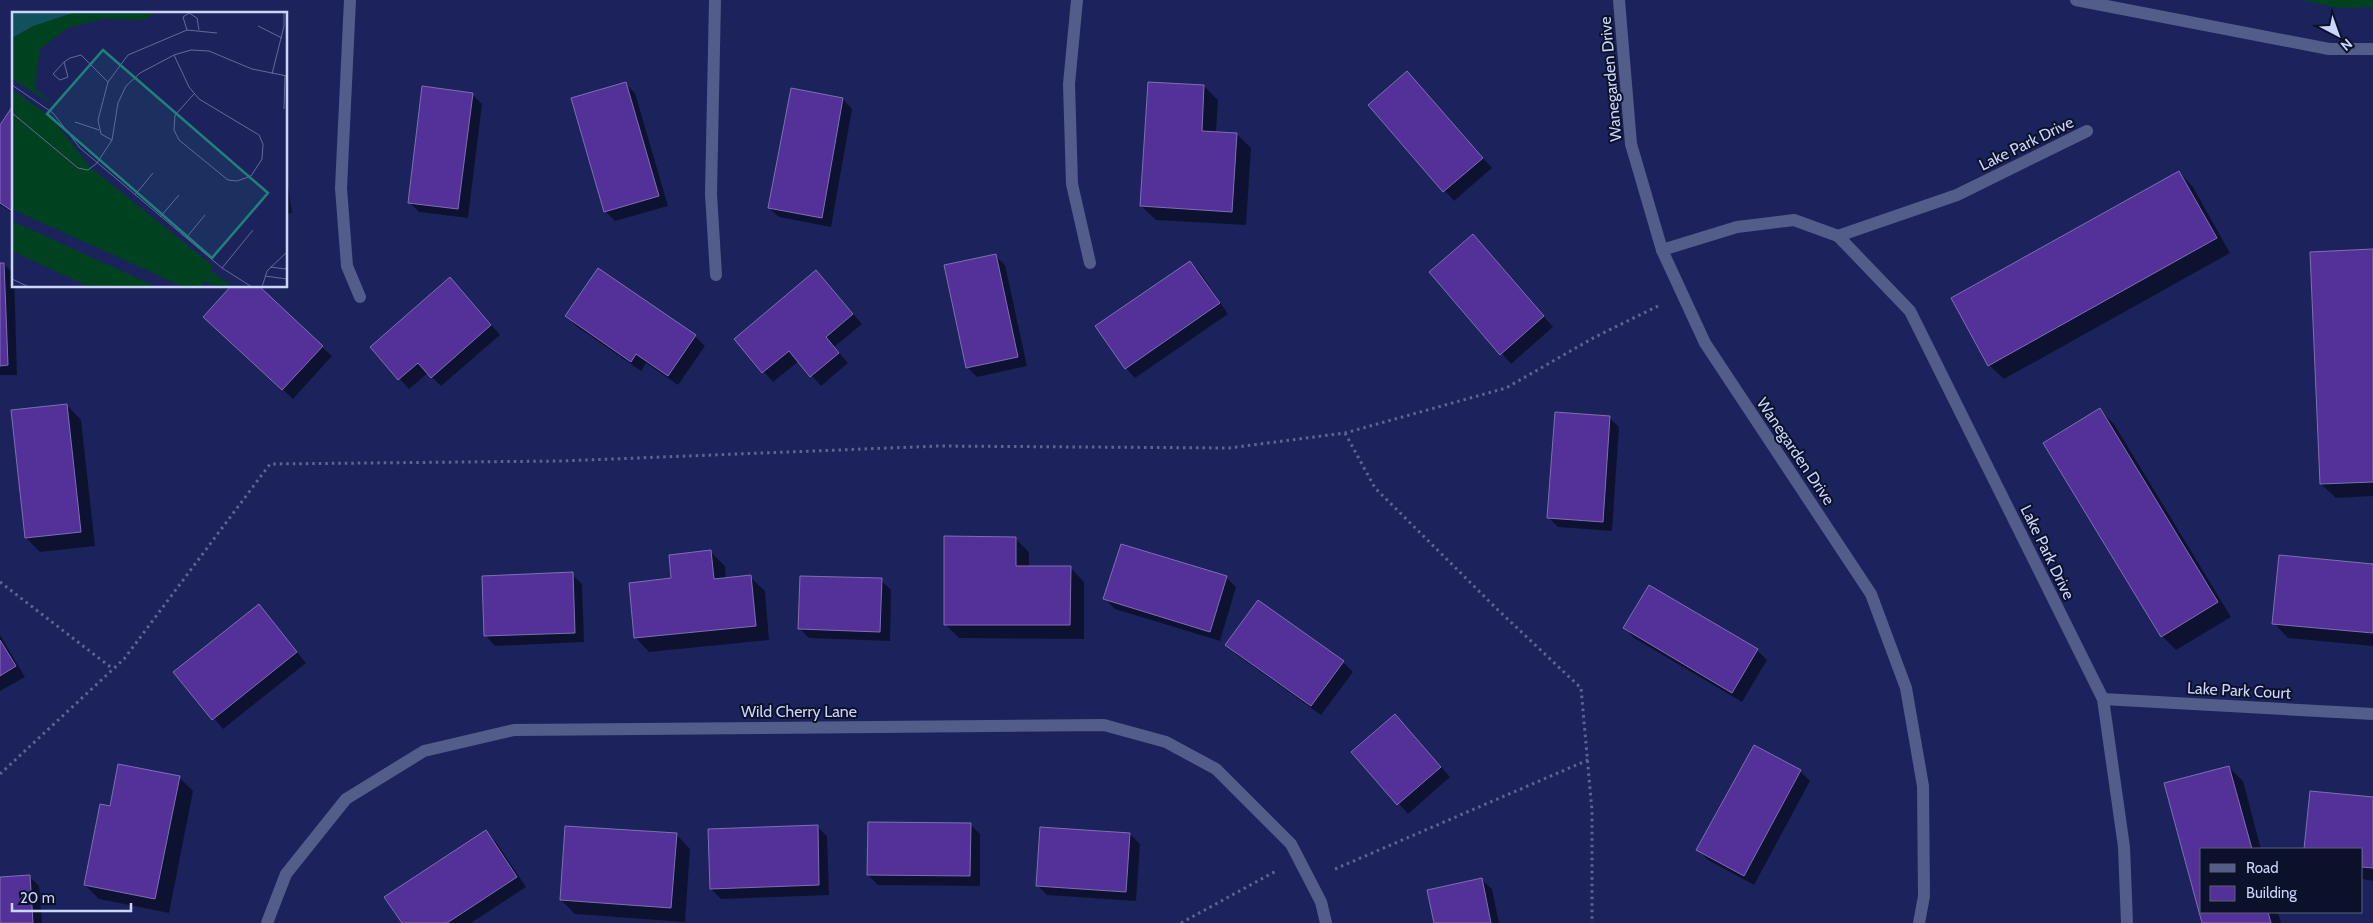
<svg xmlns="http://www.w3.org/2000/svg" width="2373" height="923" viewBox="0 0 2373 923" font-family="Cabin,sans-serif">
<rect width="100%" height="100%" fill="#1c235c"/>
<path fill="#00421f" d="M2301,0H2373V7L2338,8Z"/>
<path fill="#0007" d="M1407,72L1492,168L1454,201L1369,105Z
M625,83L635,93L668,206L615,221L605,211Z
M1204,86L1218,100L1216,133L1237,134L1251,148L1246,225L1156,220L1141,206Z
M472,94L482,104L468,218L419,212L409,202Z
M843,99L852,109L831,227L779,217L769,208Z
M14,107V214L0,205V127Z
M286,171L292,213L286,214Z
M2179,172L2193,187L2230,253L2004,379L1989,365Z
M1482,246L1553,327L1511,364L1431,272Z
M2373,250V496L2336,498L2321,484Z
M995,255L1005,265L1027,366L977,377L967,367Z
M1190,262L1200,272L1228,314L1135,378L1126,368Z
M0,264H4L14,274L17,375H0Z
M816,271L862,324L834,347L848,363L821,386L799,361L773,382L735,339Z
M460,289L500,335L441,386L428,373L409,389L371,347Z
M566,316L695,336L705,346L678,385L646,363L641,371L576,326Z
M214,327L322,347L332,356L293,399Z
M67,405L81,420L95,546L40,552L26,538Z
M2100,410L2114,424L2231,617L2176,650L2162,636Z
M1609,417L1619,427L1612,531L1558,527L1548,517Z
M1015,538L1029,552V567H1070L1084,582V639L959,638L945,624Z
M711,552L725,566L726,579L750,577L765,591L769,640L649,652L635,637L673,579Z
M2373,565V646L2288,638L2274,623Z
M572,574L582,584L584,642L495,646L486,636Z
M1226,577L1236,587L1220,641L1115,609L1105,599Z
M881,580L891,590L890,641L809,638L800,629Z
M259,606L306,663L223,729L175,672Z
M1624,628L1757,650L1767,660L1742,702L1634,638Z
M0,635L25,677L0,691Z
M1227,645L1343,662L1353,672L1321,715L1237,655Z
M1405,725L1450,777L1408,814L1353,752Z
M1754,747L1800,771L1810,781L1754,885L1708,860L1698,850Z
M2229,767L2243,781L2261,849H2202V912H2278L2281,923H2203L2166,784Z
M179,777L193,791L169,913L99,899L85,885L111,807Z
M2312,792L2373,799V881L2362,879V849H2305Z
M970,824L980,834V886L878,885L868,875Z
M817,826L827,836L829,895L721,899L711,889Z
M486,832L496,842L526,887L471,923H403Z
M676,834L690,849L685,922L575,914L561,900Z
M1130,834L1140,844L1136,901L1047,895L1037,885Z
M29,876L39,886L42,923H0V878Z
M1482,880L1492,889L1499,923H1435Z"/>
<path fill="#533199" stroke="#7e6fb2" d="M1407,71L1483,158L1443,192L1368,105Z
M626,82L659,196L604,212L571,98Z
M1148,82L1204,85L1202,131L1237,133L1232,212L1140,206Z
M422,86L473,93L458,209L408,203Z
M791,88L843,98L822,218L768,208Z
M14,104V209L12,211L0,203V125Z
M2179,171L2217,238L1988,366L1951,298Z
M1473,234L1544,316L1500,355L1429,272Z
M2373,249V482L2320,484L2310,252Z
M996,254L1018,357L966,368L944,265Z
M1190,261L1220,303L1125,369L1095,326Z
M0,263H4L8,365L0,366Z
M598,268L696,335L668,376L636,354L631,362L565,316Z
M816,270L853,314L826,337L839,353L810,377L789,351L762,373L734,339Z
M450,277L491,325L431,378L418,363L398,380L370,347Z
M231,286H259L323,346L282,390L203,317Z
M67,404L81,532L25,538L11,410Z
M2100,408L2218,602L2161,637L2043,443Z
M1555,412L1610,416L1603,522L1547,518Z
M944,536L1016,537V566H1071L1070,625H944Z
M1121,544L1227,576L1210,632L1103,599Z
M711,550L714,579L751,575L756,626L634,638L629,583L671,578L669,555Z
M2279,555L2373,564V633L2272,624Z
M573,572L575,633L484,636L482,576Z
M800,576L882,578L880,632L798,629Z
M1649,585L1758,649L1732,693L1623,628Z
M1258,600L1344,661L1311,706L1225,645Z
M259,604L297,652L212,720L173,672Z
M0,640L16,666L0,676Z
M1395,714L1441,767L1397,805L1351,752Z
M1754,745L1801,770L1744,876L1696,850Z
M118,764L180,776L155,899L84,885L100,804L110,806Z
M2229,766L2252,849H2202V912H2268L2271,923H2202L2164,783Z
M2310,791L2373,797V868L2362,867V849H2304Z
M868,822L971,823L970,876L867,875Z
M818,825L819,885L710,889L708,829Z
M565,826L677,833L671,908L560,900Z
M1040,827L1130,833L1126,892L1036,886Z
M486,830L517,877L447,923H402L384,897Z
M30,875L33,923H0V877Z
M1482,878L1491,923H1434L1427,890Z"/>
<g fill="none" stroke-linecap="round" stroke-linejoin="round">
<path stroke="#5d6596" stroke-width="3" stroke-dasharray="2.5 4" stroke-linecap="butt" d="M1345,433L1375,488L1498,610L1581,688L1592,811V923
M0,582L113,669
M0,774L124,659L270,464L561,461L939,446L1229,448L1345,433L1506,388L1595,337L1658,306
M1335,869L1588,760
M1181,923L1276,871"/>
<path stroke="#535d89" stroke-width="12" d="M350,0L341,188L347,266L360,297
M715,0L711,194L716,275
M1077,0L1069,84L1072,184L1090,263"/>
<path stroke="#535d89" stroke-width="12" d="M2076,0L2329,49H2373
M1838,236L1957,195L2087,131
M1662,250L1737,227L1794,220L1838,236L1910,311L2103,699L2124,847L2127,923
M2103,699L2373,714
M267,923L286,874L346,799L424,751L514,730L1104,725L1166,742L1216,769L1291,844L1321,902L1326,923"/>
<path stroke="#535d89" stroke-width="12" d="M1619,0L1631,144L1662,250L1705,343L1871,594L1906,688L1923,786L1924,896L1919,923"/>
</g>
<g text-anchor="middle" stroke-width="4" stroke-linejoin="round" paint-order="stroke">
<g font-size="16" fill="#cbd5f9" stroke="#0c112a">
<text transform="translate(1610 79) rotate(-95)" y="6">Wanegarden Drive</text>
<text transform="translate(2026 143) rotate(-26)" y="6">Lake Park Drive</text>
<text transform="translate(1796 451) rotate(56)" y="6">Wanegarden Drive</text>
<text transform="translate(2048 552) rotate(64)" y="6">Lake Park Drive</text>
<text transform="translate(2239 690) rotate(3)" y="6">Lake Park Court</text>
<text x="799" y="717">Wild Cherry Lane</text>
</g>
</g>
<g transform="translate(12 12)">
<rect width="275" height="275" fill="#1c235c"/>
<path d="M64,0H145L132,8L90,7L56,16L28,37L23,76L44,94L0,67V26L21,14ZM0,78L38,104L78,155L201,254L199,259L221,275H206L192,269L189,275H172L0,197ZM0,209L11,214L145,275H79L71,272L0,239Z" fill="#00421f"/>
<path d="M0,0H64L21,14L0,26Z" fill="#10515d"/>
<path fill="none" stroke="#626a9b" stroke-width="1" d="M246,14L270,26M175,18L171,5L177,1L185,6L187,18M162,43L177,75L187,87L247,123L251,132L250,147L239,164L225,169L216,168L167,128L162,118L163,103L182,82M52,50L56,65L48,68L41,62L52,50L58,46L69,43L96,70M260,62L272,14V0M0,73L41,101L68,136L210,256L240,275M272,97L273,64M0,101L66,156L76,158L85,151L100,128L106,91L114,74L128,61L162,43L179,38L197,39L240,57L275,64M63,110L87,118M100,128L89,122L86,108L96,70L116,43L175,18L205,21M123,183L141,161M148,205L167,183M174,226L193,203M258,255L274,257L275,252M210,256L241,218M253,264L275,267M0,267L17,275M250,275L255,259L275,240"/>
<path fill="#22807c" fill-opacity="0.15" stroke="#22807c" stroke-width="2.5" d="M91,38L256,181L200,246L35,102Z"/>
<rect width="275" height="275" fill="none" stroke="#cbd5f9" stroke-width="2.5"/>
</g>
<rect x="2200" y="848" width="162" height="65" fill="#0c112a" stroke="#585f7d"/>
<rect x="2210" y="864" width="25" height="8" fill="#535d89" stroke="#585f7d"/>
<text x="2246" y="873" font-size="15" fill="#cbd5f9">Road</text>
<rect x="2210" y="886" width="25" height="15" fill="#533199" stroke="#585f7d"/>
<text x="2246" y="898" font-size="15" fill="#cbd5f9">Building</text>
<g transform="translate(2338 35) rotate(139)" stroke="#0c112a" stroke-width="4" paint-order="stroke">
<path d="M0-4L9 19L0 12L-9 19Z" fill="#cbd5f9"/>
<text y="-8" font-size="14" font-weight="bold" text-anchor="middle" fill="#cbd5f9">N</text>
</g>
<path d="M12 903v8h119v-8" fill="none" stroke="#cbd5f9" stroke-width="2.5"/>
<text x="20" y="903" font-size="15" fill="#cbd5f9" stroke="#0c112a" stroke-width="4" paint-order="stroke">20 m</text>
</svg>
